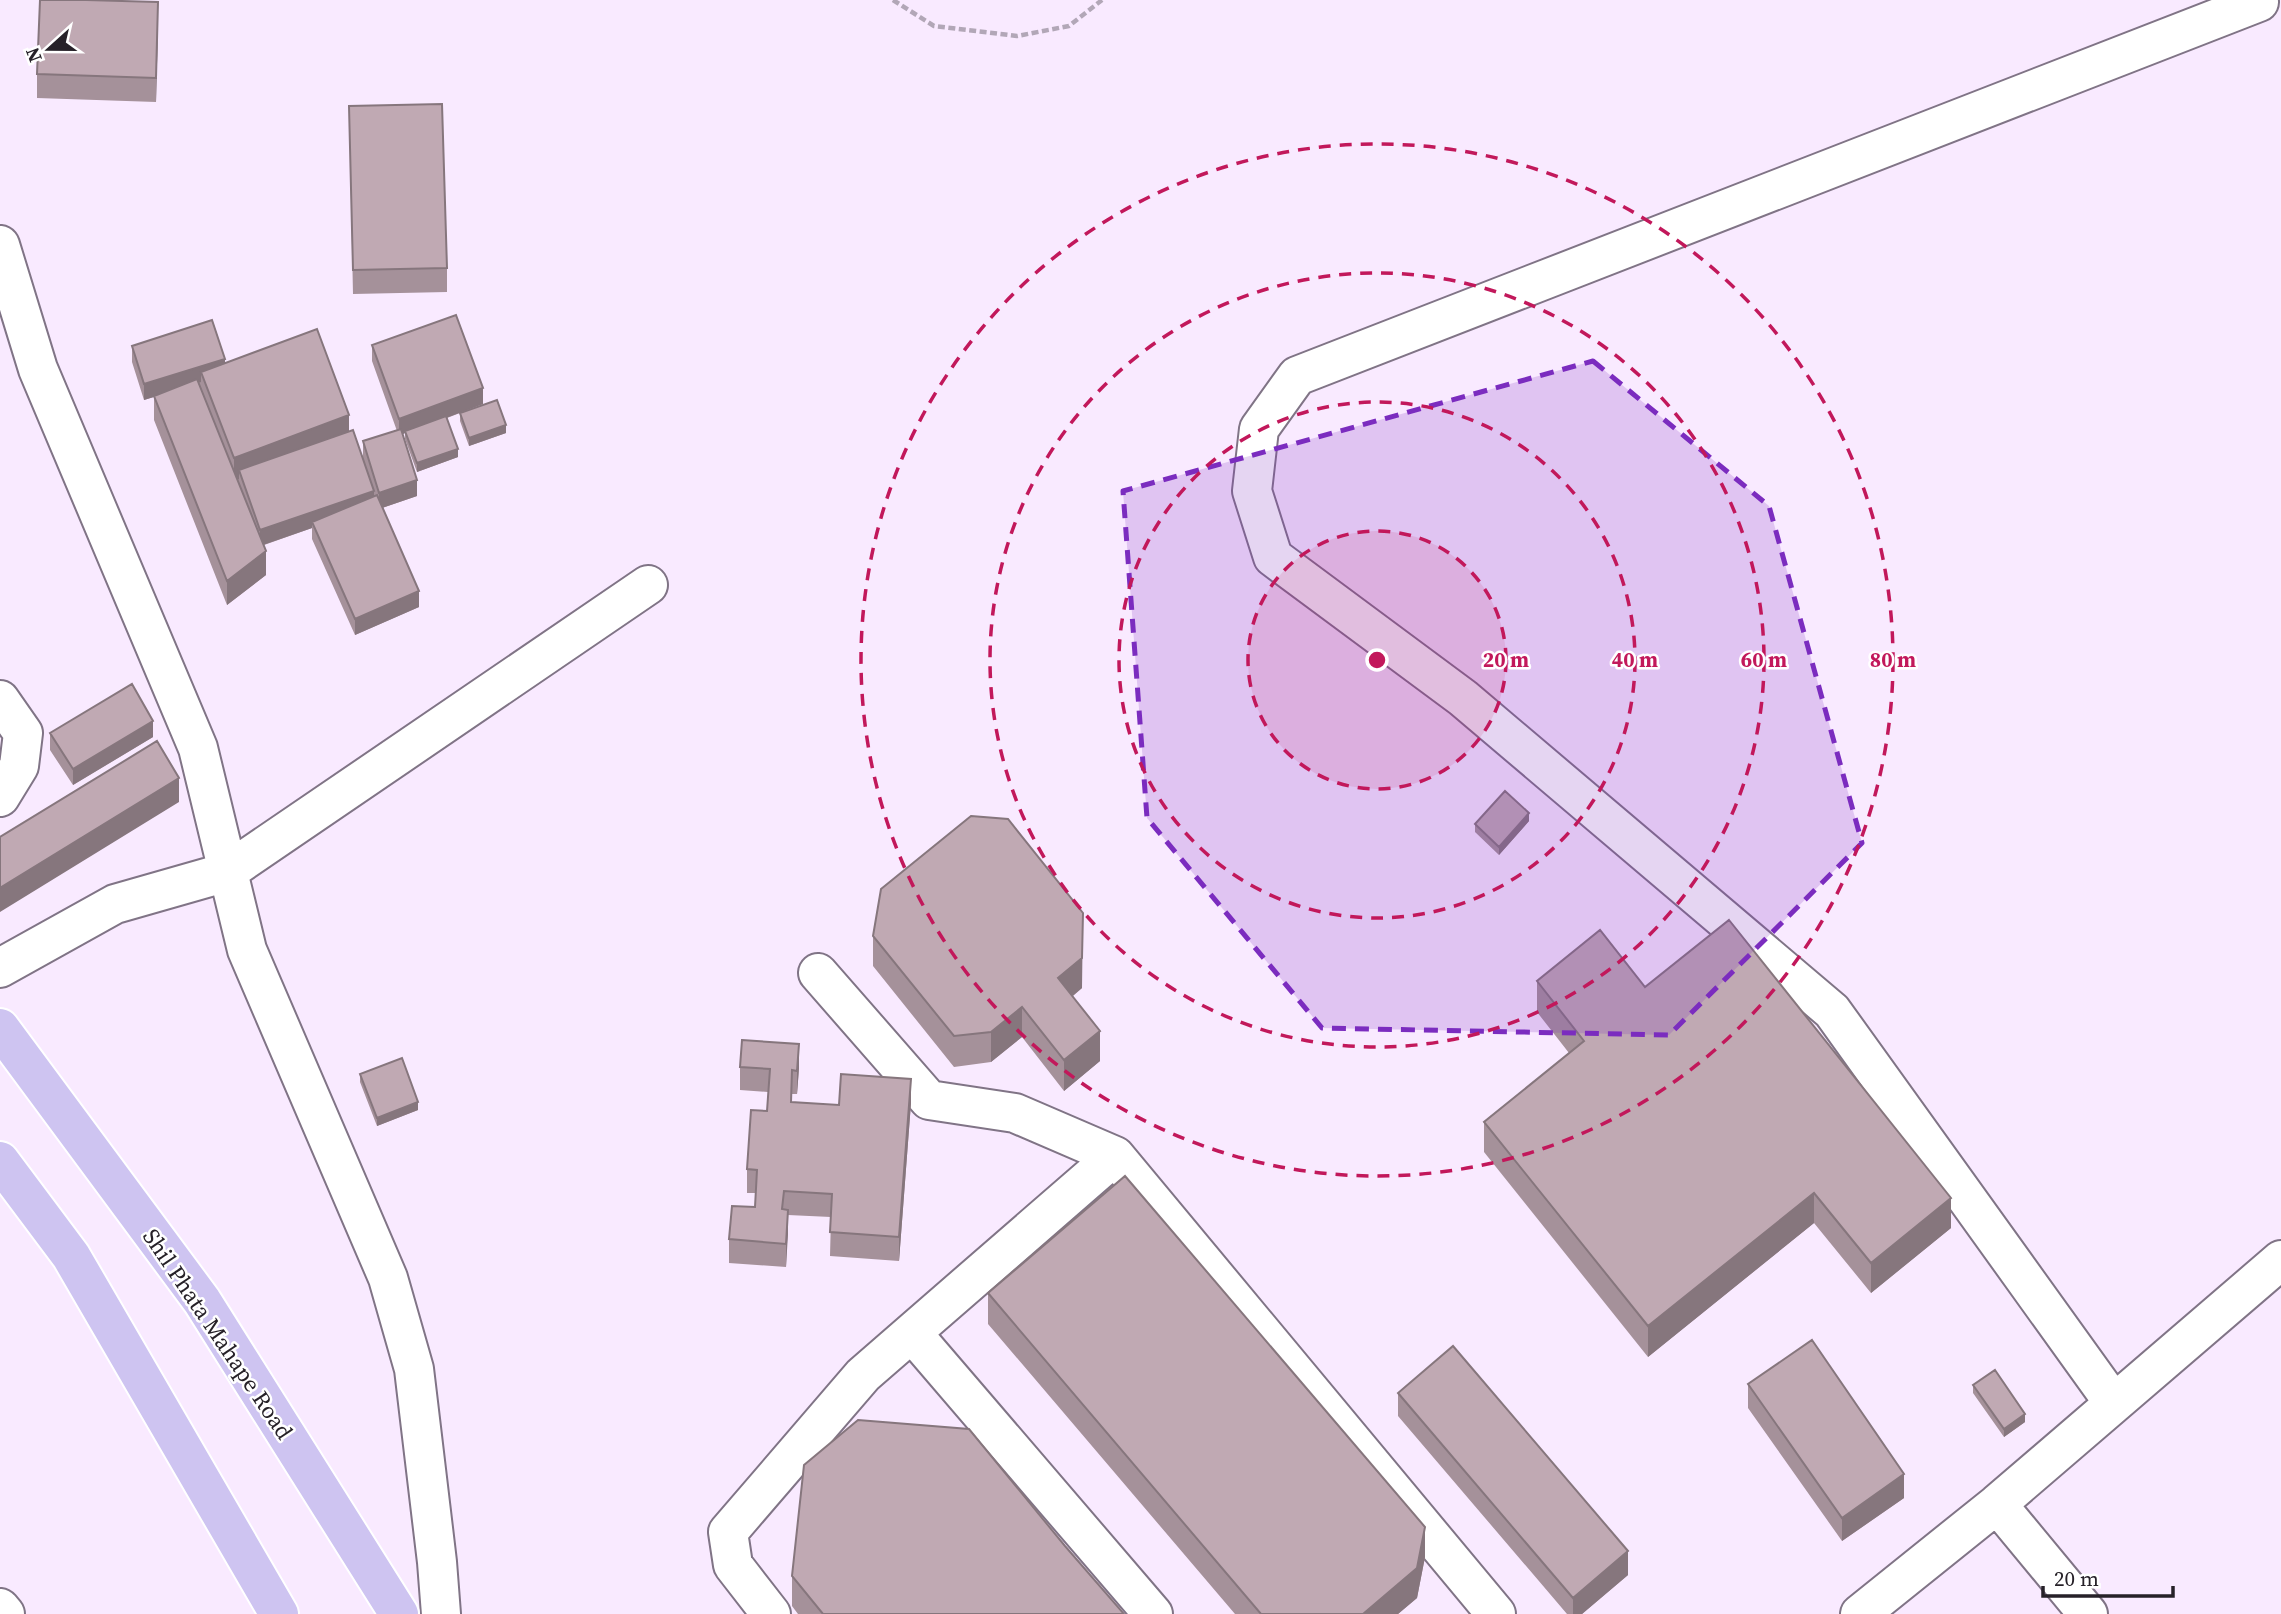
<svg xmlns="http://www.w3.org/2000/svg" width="2281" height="1614" viewBox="0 0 2281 1614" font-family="'Source Serif 4',serif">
<rect width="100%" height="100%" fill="#f9eaff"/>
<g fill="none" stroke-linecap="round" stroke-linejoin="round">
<defs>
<path id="minor" d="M0,245L38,369L198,748L247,950L388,1278L414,1369L437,1562L441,1614
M0,700L23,733L19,766L0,797
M0,968L115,904L227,872L648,585
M818,973L929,1100L1015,1113L1115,1156
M912,1333L1153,1614
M2113,1402L1832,1011L1463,698L1273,557L1252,491L1259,429L1297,376L2259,2
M1997,1504L2088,1614
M0,1608L5,1614
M771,1614L733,1565L728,1532L863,1375L1115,1156L1496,1614
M1860,1614L1997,1504L2281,1260"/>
<path id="major" d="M0,1028L202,1301L399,1614
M0,1161L71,1256L279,1614"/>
</defs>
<use href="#minor" stroke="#807486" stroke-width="42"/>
<use href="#major" stroke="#fff" stroke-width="42"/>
<path stroke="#b2a7b7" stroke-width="4.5" stroke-dasharray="7 3.5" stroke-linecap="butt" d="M893,0L934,26L1017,36L1069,26L1102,0"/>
<use href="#minor" stroke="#fff" stroke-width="38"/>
<use href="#major" stroke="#cec4f1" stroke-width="38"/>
</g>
<path fill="#a5919a" d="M158,26L156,102L37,98V74Z
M349,106L447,268V292L353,294Z
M372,345L483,404L447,418L458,457L417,472L405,439V433L403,434L417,496L382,508L419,607L355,635L312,539V528L264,545L266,575L227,605L154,420V397L144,400L132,362V346L225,363L349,431L363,457V441L397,431L372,361Z
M460,413L506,433L469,446L460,421Z
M50,733L153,737L73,785L50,750Z
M1529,821L1499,855L1475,832V824Z
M873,936L1082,988L1073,996L1100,1061L1064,1091L1022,1037L991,1062L954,1067L873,966Z
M1537,981L1645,987L1951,1228L1871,1293L1814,1223L1648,1357L1484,1152V1122L1569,1053L1537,1012Z
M740,1067L799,1068L797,1094H792V1102L839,1105L911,1103L899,1261L830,1256L831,1217L788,1215L786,1267L729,1263V1239L755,1207V1193H747V1169L767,1111L768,1092L740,1090Z
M360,1074L418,1110L377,1126L360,1082Z
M988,1293L1425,1557L1417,1598L1398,1614H1235L988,1324Z
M1748,1384L1904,1498L1842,1541L1748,1408Z
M1973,1385L2025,1422L2004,1437L1973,1393Z
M1398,1393L1628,1575L1582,1614H1567L1398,1416Z
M1065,1546L1124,1614H798L792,1606V1576Z"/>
<path fill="#86767d" d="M158,2V26L156,102V78Z
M225,359V375L201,372V382L144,400V384Z
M483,388V404L406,433L405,431V433L399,436V419Z
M349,415V438L239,470V479L234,481V458Z
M506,425V433L469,446V438Z
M458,449V457L417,472V463Z
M417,480V496L379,509V493Z
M374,491V507L312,522V528L260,546V530Z
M266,551V575L227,605V581Z
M419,591V607L355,635V619Z
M153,721V737L73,785V769Z
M179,778V802L0,912V888Z
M1529,813V821L1499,855V847Z
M1083,913L1082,988L1058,1008V978Z
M1022,1007V1037L991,1062V1032Z
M1100,1031V1061L1064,1091V1060Z
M799,1044V1068L797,1094V1071Z
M911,1079V1103L899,1261V1237Z
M418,1102V1110L377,1126V1118Z
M1814,1193V1223L1648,1357V1326Z
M1951,1198V1228L1871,1293V1263Z
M788,1210V1234L786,1267V1244Z
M2025,1414V1422L2004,1437V1429Z
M1904,1474V1498L1842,1541V1518Z
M1425,1527V1557L1417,1598L1398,1614H1363Z
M1628,1551V1575L1582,1614H1573V1598Z"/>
<path fill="#c0a9b3" stroke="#86767d" stroke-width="2" d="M40,0H86L158,2L156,78L37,74Z
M442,104L447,268L353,270L349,106Z
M456,315L483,388L399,419L372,345Z
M212,320L225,359L144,384L132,346Z
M317,329L349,415L234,458L201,372Z
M197,379L266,551L227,581L154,396Z
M497,400L506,425L469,438L460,413Z
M446,416L458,449L417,463L405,431Z
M401,429L417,480L379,493L363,441Z
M353,430L374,491L260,530L239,470Z
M377,495L419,591L355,619L312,522Z
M132,684L153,721L73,769L50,733Z
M157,741L179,778L0,888V837Z
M1505,791L1529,813L1499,847L1475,824Z
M971,816L1008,819L1083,913L1082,958L1058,978L1100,1031L1064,1060L1022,1007L991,1032L954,1036L873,936L881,889Z
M1729,920L1951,1198L1871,1263L1814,1193L1648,1326L1484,1122L1584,1041L1537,981L1600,930L1645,987Z
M742,1040L799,1044L797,1071L792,1070L791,1102L839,1105L841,1074L911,1079L899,1237L830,1232L832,1194L784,1191L782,1209L788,1210L786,1244L729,1239L732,1206L755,1207L757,1170L747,1169L751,1110L767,1111L770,1069L740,1067Z
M402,1058L418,1102L377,1118L360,1074Z
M1125,1176L1425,1527L1417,1568L1363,1614H1261L988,1293Z
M1812,1340L1904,1474L1842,1518L1748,1384Z
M1453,1346L1628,1551L1573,1598L1398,1393Z
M1995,1370L2025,1414L2004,1429L1973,1385Z
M858,1420L969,1429L1065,1546L1124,1614H823L792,1576L804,1465Z"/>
<path fill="#7b2cbf" fill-opacity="0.2" stroke="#7b2cbf" stroke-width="5" stroke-dasharray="14 9" stroke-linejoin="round" d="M1593,361L1769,506L1862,843L1669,1035L1322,1028L1147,818L1123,491Z"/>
<circle cx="1377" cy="660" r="129" fill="#c2185b" fill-opacity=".12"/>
<g fill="none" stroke="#c2185b" stroke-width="3.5" stroke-dasharray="12 9">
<circle cx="1377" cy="660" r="129"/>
<circle cx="1377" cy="660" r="258"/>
<circle cx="1377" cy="660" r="387"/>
<circle cx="1377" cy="660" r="516"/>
</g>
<g text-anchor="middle" stroke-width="5" stroke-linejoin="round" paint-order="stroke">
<g font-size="23" fill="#262128" stroke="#fff">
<text transform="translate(218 1334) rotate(56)" y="8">Shil Phata Mahape Road</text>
</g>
</g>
<circle cx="1377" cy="660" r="10" fill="#c2185b" stroke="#fff" stroke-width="3.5"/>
<g font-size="21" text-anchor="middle" font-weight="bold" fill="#c2185b" stroke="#fff" stroke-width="5" stroke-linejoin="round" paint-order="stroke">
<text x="1506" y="667">20 m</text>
<text x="1635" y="667">40 m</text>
<text x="1764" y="667">60 m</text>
<text x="1893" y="667">80 m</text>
</g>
<g transform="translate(49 49) rotate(249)" stroke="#ffffff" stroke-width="5" paint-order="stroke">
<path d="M0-5L12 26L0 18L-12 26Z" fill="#262128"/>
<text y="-10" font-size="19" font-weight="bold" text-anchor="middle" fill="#262128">N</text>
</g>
<path d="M2043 1586v10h130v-10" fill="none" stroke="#262128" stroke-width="3.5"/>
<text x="2054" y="1586" font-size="21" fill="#262128" stroke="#ffffff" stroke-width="5" paint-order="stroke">20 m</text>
</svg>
